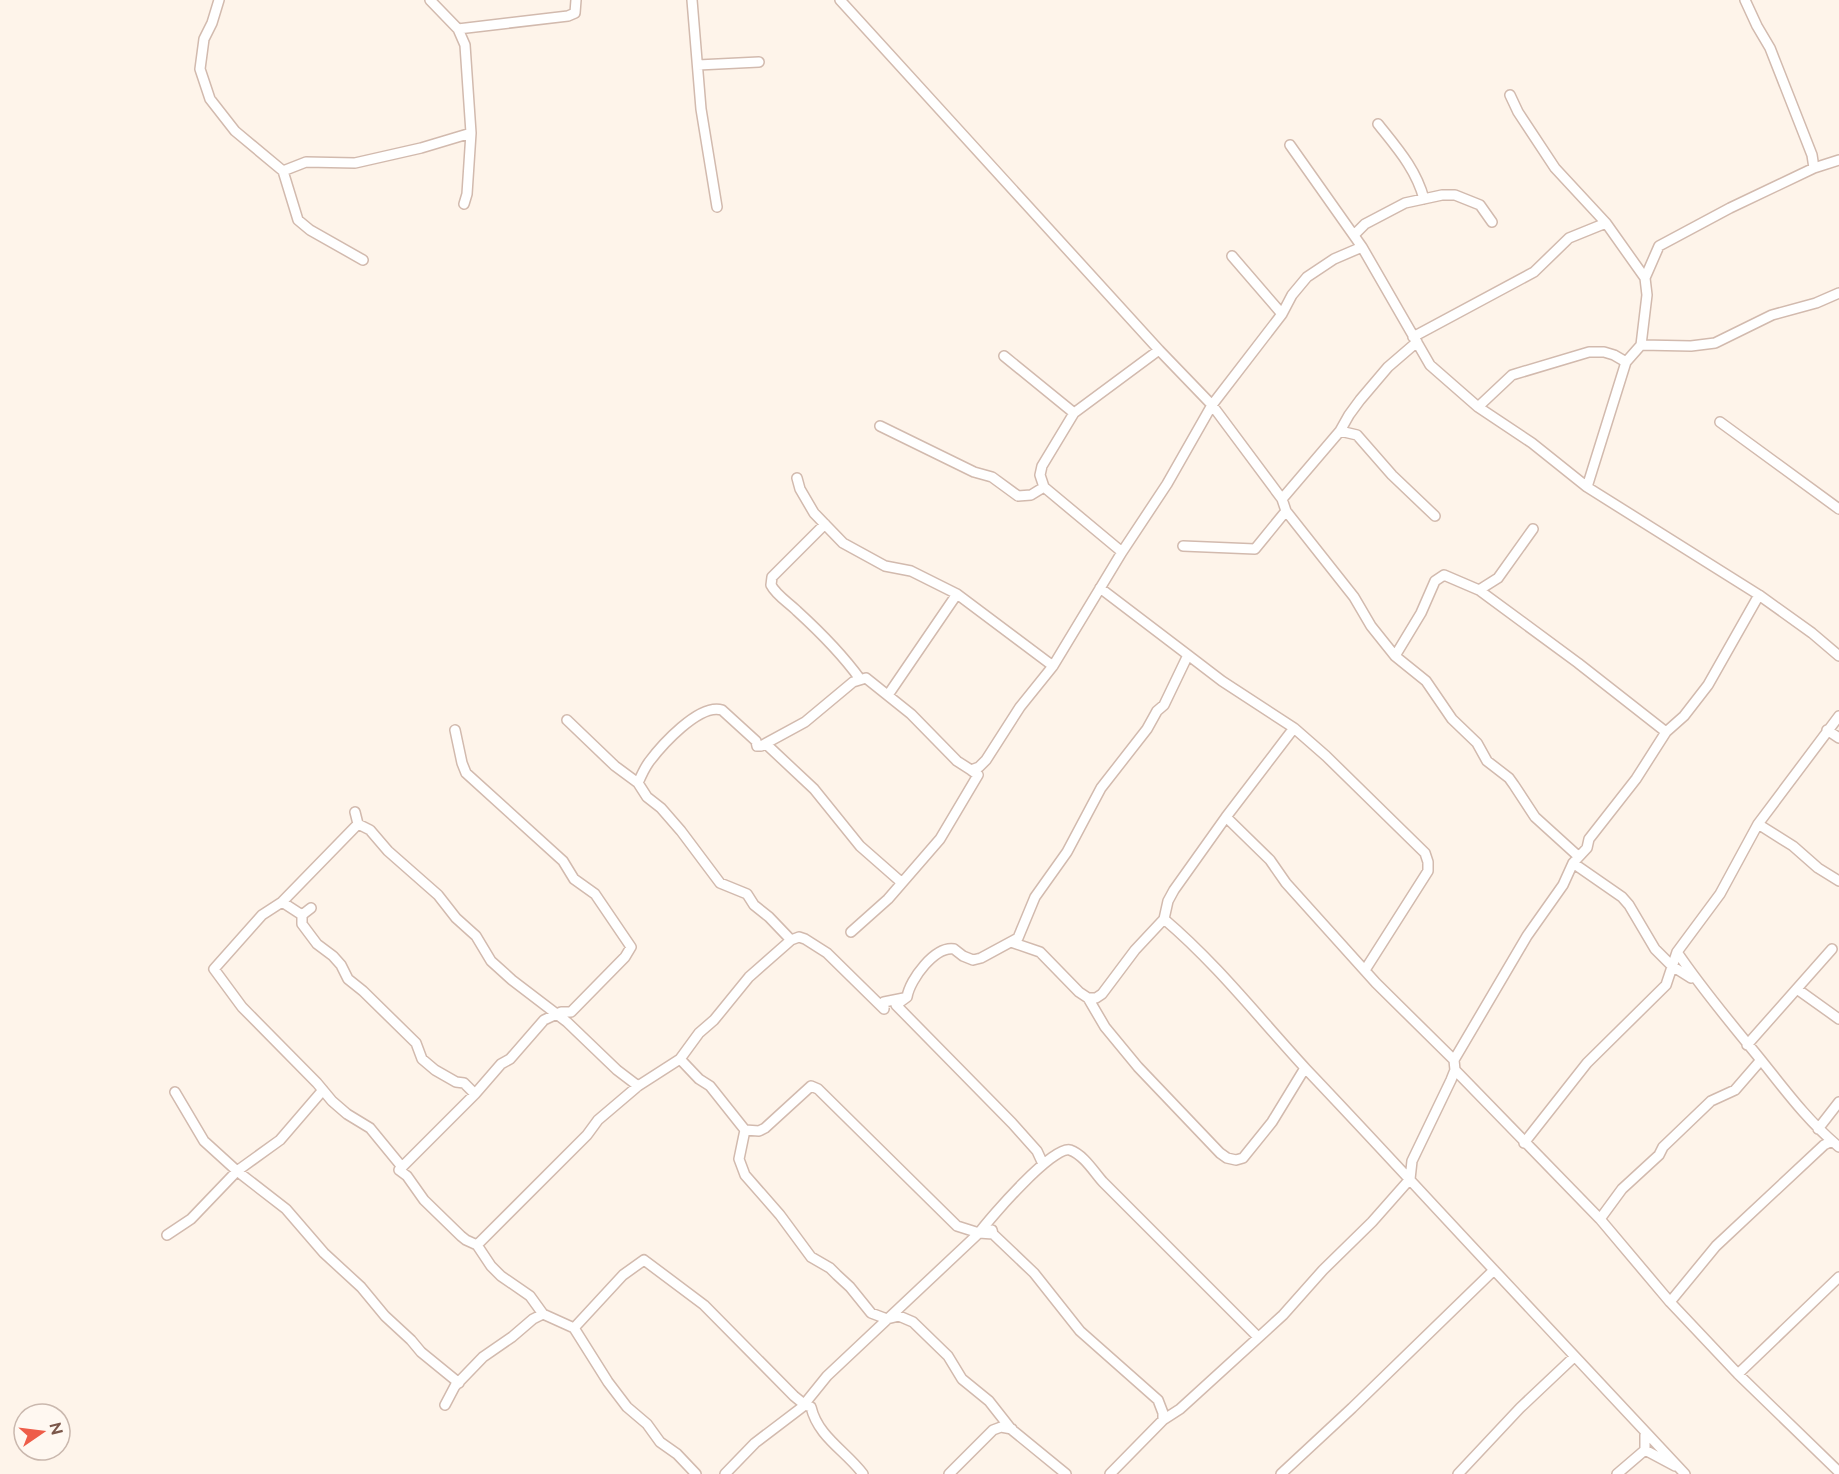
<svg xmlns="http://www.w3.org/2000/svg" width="1839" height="1474" viewBox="0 0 1839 1474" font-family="Raleway,sans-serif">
<rect width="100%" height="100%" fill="#fef4ea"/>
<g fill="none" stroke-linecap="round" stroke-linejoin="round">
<defs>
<path id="minor" d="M219,0L212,23L204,39L200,69L210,99L235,131L283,171L298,220L310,230L363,260
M430,0L458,29L465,45L471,133L467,194L464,204
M692,0L701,109L717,207
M840,0L1159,350L1212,405L1282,499
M458,29L568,16L575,13L576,0
M698,65L759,62
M1510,95L1518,112L1555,168L1606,223L1645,278
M1378,124C1397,148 1416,169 1424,199
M1290,145L1362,247L1430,365L1478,407L1532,443L1587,487L1759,595L1812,633L1839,656
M1814,168L1839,160
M283,171L306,162L355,163L421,148L471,133
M1354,235L1365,224L1405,203L1442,195H1455L1480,205L1492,222
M1232,256L1282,314
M1413,337L1534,272L1569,238L1606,223
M1417,342L1388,367L1360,400L1349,415L1340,431L1282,499L1286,511L1354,597L1371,626L1395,656L1426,681L1452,719L1477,743L1487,761L1509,778L1514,785L1535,817L1578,856
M1641,345L1691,346L1715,343L1772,315L1816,303L1839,293
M1004,356L1074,413
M1478,407L1512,375L1589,352H1604L1614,355L1626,362
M1720,422L1839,509
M880,426L974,472L992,477L1018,496L1031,495L1044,487
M1340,431L1357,435L1392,475L1435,516
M797,478L800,489L814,513L843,543L885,566L911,571L957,594L1053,666
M1587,487L1626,362L1641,345L1647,295L1645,278L1659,246L1730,208L1814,168L1812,155L1770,48L1757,26L1745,0
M825,524L772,577L771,585C776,595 789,603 797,611C820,632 842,654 860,679
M1183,546L1255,549L1286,511
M1122,552L1044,487L1040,475L1042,466L1074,413L1159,350
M1100,588L1188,655
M1479,590L1578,663L1666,732
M1395,656L1421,613L1435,581L1444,575L1479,590L1498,578L1533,529
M888,695L957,594
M567,720L615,766L638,783L647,797L661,808L681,831L720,883L747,894L754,905L769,917L791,940
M1827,730L1839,738
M766,744L814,789L860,846L901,882
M638,783C641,776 644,769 649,762C661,746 699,703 722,710L756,741L757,746H761L805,722L853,682L866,678L911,714L957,761L971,770L979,767L986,760L1020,707L1053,666L1122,552L1167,484L1212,405L1282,314L1292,295L1307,277L1334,259L1362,247
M355,812L358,824L370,830L388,851L438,895L456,918L476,936L491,961L512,980L567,1022L617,1070L638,1086
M1226,817L1270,860L1286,883L1376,983L1454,1060
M1758,824L1793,846L1818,868L1839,881
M1573,863L1622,897L1629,905L1655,949L1672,966L1691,978
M282,902L358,824
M311,908L302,915V924L317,944L333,956L341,965L348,979L363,991L416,1043L422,1059L435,1070L456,1082L464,1083L475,1094L501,1064L510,1059L544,1020L561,1012H571L625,957L631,947L595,894L574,879L563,861L466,773L462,763L455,730
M302,915L282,902L262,915L214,969L242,1007L317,1083L332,1101L347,1114L370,1128L402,1167L399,1170L407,1176L424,1200L461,1236L466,1240L477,1245L491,1266L501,1276L530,1296L543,1314L574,1328L608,1382L627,1407L647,1424L660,1442L677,1454L696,1474
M1164,919C1217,964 1259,1018 1306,1069C1369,1135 1431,1203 1494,1270
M851,932L888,899L940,839L978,775L971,770
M1011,942L1040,952L1079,992L1088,998H1096L1102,994L1135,950L1164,919L1168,901L1174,890L1226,817L1294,728
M1677,952C1704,992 1735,1028 1765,1065C1788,1094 1810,1123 1839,1147
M1797,989L1839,1019
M1088,998L1105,1027L1138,1067L1220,1153L1227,1158L1236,1160L1243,1158L1272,1122L1305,1068
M884,1009V1002L904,998
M1747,1045L1832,949
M680,1059L699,1079L710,1086L745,1130L759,1131L765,1128L811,1086L818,1089L957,1226L979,1233L993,1234
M1455,1070L1600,1219L1670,1302L1738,1374L1838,1471
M175,1092L204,1141L237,1171L286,1209L324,1253L361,1287L385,1316L411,1340L421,1352L459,1383
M1818,1129L1839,1102
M745,1130L739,1159L745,1175L780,1215L811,1257L830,1268L837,1275L850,1287L871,1313L887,1319L899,1316L913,1322L948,1356L962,1379L989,1401L1011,1429L1066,1474
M1524,1143L1587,1063L1666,985L1677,952L1720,894L1758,824L1839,716
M1043,1164L1037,1151L1012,1123L896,1005L907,997C910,979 935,946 954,949L963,956L973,960L981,958L1018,938L1035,897L1067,852L1101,788L1147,729L1157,711L1164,705L1188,655L1222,681L1294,728L1326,756L1425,853L1428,862V871L1365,970
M402,1167L475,1094
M1600,1219L1622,1189L1659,1155L1663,1147L1711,1101L1735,1090L1761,1060
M992,1230L993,1234L1034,1273L1080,1331L1158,1400L1163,1413V1420
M167,1235L191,1219L237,1171L280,1140L323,1090
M477,1245L587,1135L598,1120L638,1086L680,1059L699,1033L714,1020L749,977L791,940L799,937L805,939L827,953L884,1009
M1670,1302L1716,1246L1824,1145L1832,1141
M574,1328L623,1275L644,1260L704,1305L794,1396L805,1405L811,1407C818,1437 846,1451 863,1474
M1738,1374L1839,1277
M445,1405L455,1386L483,1357L512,1337L533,1319L543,1314
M1645,1450L1675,1466
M725,1474L755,1443L805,1405L806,1402L827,1376L979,1233C990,1218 1053,1145 1070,1150C1084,1155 1094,1172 1103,1182L1258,1337
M949,1474L993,1430L1001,1427L1012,1429
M1110,1474L1163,1420L1180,1409L1283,1315L1323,1270L1372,1222L1410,1179L1412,1161L1451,1080L1455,1070L1454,1060L1527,936L1563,885L1573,863L1587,848L1589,839L1636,779L1666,732L1684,716L1708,685L1759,595
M1281,1474L1352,1408L1494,1270L1685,1474
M1458,1474L1520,1408L1574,1357
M1617,1474L1645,1450V1435L1649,1436"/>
</defs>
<use href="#minor" stroke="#d2baae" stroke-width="12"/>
<use href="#minor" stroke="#fff" stroke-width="9"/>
</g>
<g transform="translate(42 1432) rotate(76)"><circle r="28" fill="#fff8f1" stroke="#cab8ae" stroke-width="1.5"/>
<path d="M0-4.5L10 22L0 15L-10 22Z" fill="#ee5d49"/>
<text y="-9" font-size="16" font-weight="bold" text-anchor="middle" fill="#7b574a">N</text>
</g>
</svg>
